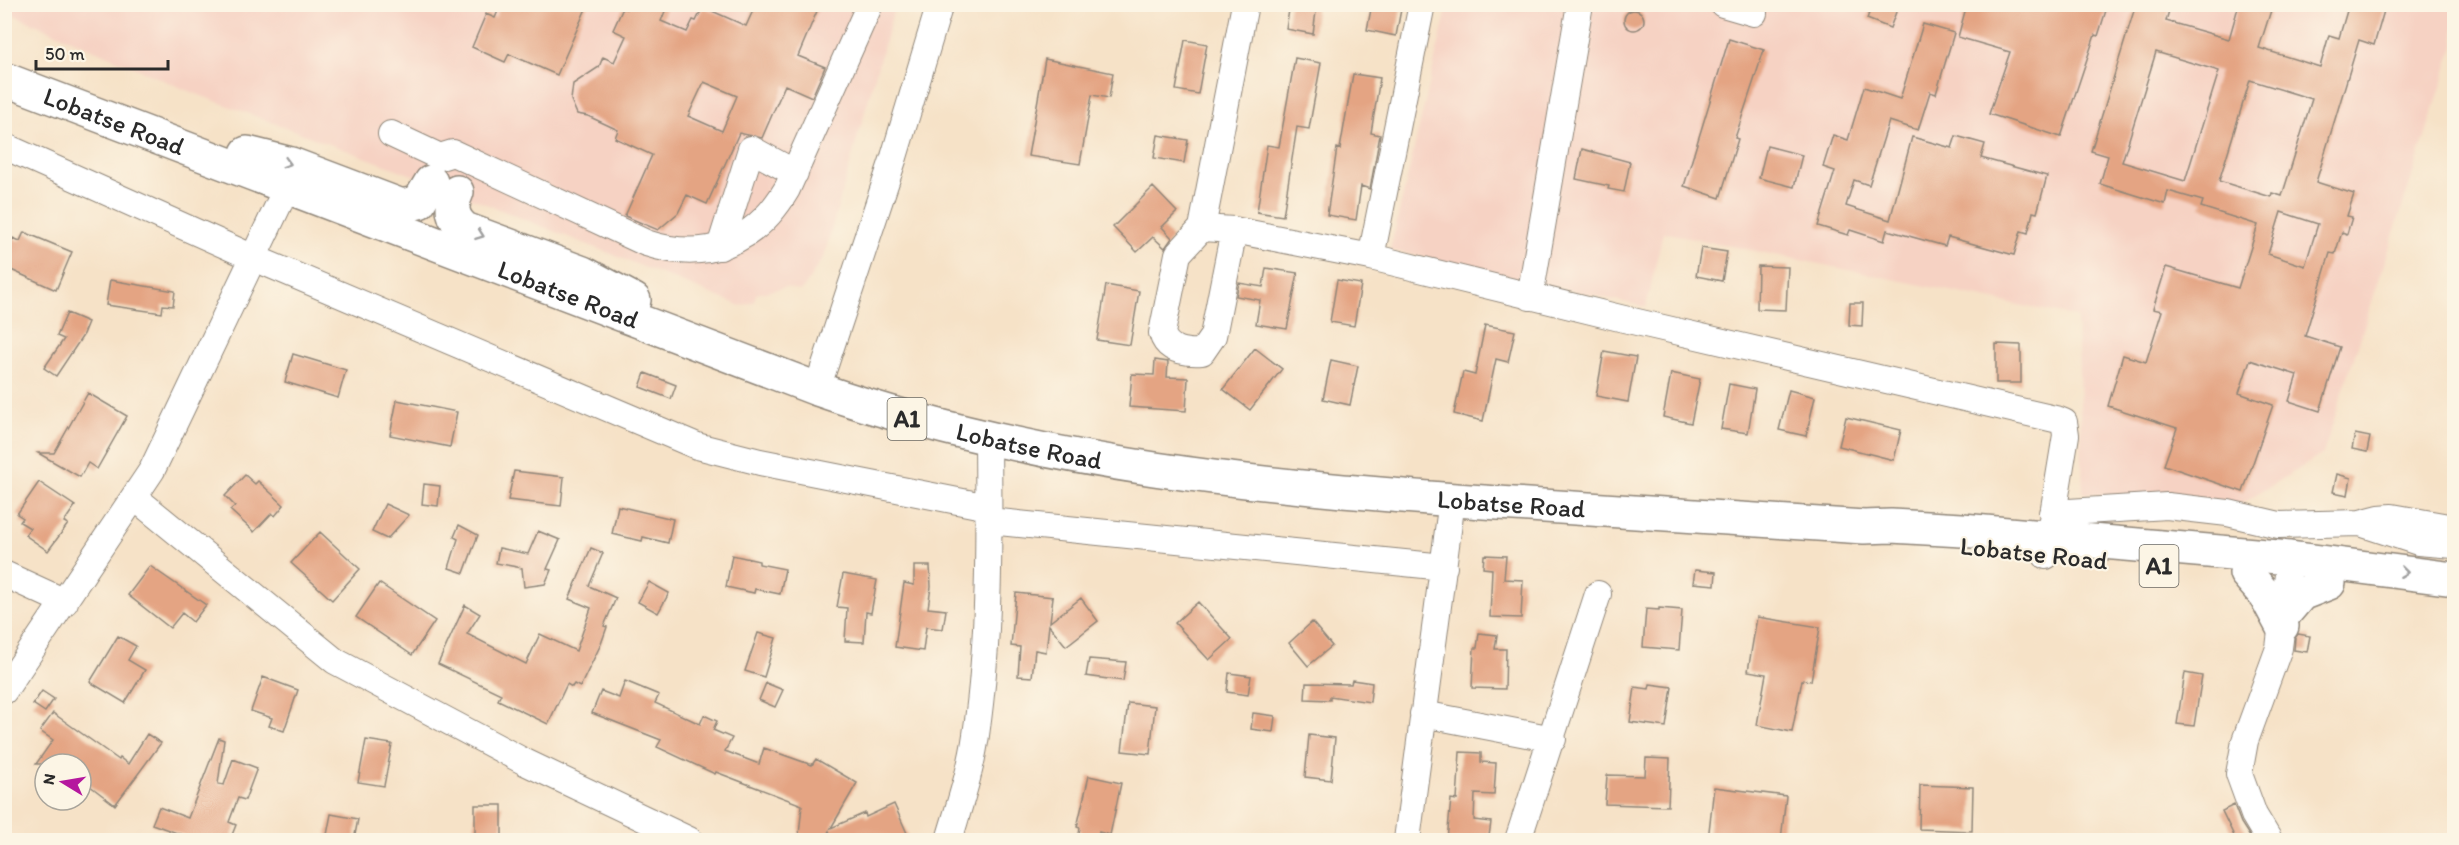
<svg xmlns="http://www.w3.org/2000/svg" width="2459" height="845" viewBox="0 0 2459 845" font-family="Itim,sans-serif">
<rect width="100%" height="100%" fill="#fcf5e5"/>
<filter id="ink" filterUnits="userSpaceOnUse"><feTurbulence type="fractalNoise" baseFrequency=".0167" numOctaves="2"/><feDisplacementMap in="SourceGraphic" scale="12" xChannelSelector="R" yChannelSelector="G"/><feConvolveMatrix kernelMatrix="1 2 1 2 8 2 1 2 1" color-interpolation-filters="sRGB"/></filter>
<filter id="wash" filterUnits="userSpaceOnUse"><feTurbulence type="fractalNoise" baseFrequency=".008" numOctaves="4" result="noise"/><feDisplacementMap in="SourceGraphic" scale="24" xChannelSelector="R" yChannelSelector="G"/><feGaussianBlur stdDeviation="1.35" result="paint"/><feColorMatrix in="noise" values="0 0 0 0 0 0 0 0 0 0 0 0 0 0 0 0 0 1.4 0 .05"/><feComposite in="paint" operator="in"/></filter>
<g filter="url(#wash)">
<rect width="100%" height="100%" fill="#f6e2c7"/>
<path fill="#f6d2c3" d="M5,4L895,5L824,256L803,289L799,291L786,287L756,294L754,302L741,306L431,182L186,90L5,11Z
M1448,5H2454V46L2323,454L2230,511L2083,493L2077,317L1663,232L1646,307L1390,250Z"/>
<g id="blocks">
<path fill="#e4a483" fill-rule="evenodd" d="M501,4H588L557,75L509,54L505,62L472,47L486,14L495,18Z
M628,4H668L661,21L687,32L693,20L696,21L703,7L746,26L756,4H820L798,56L825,67L812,97L785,85L762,138L739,133L707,204L687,195L678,213L658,230L625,216L652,155L615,138L618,130L588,116L577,114L571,100L573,84L599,67L603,57L614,62L626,36L613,30L623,8L626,9ZM704,82L737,96L722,131L688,116Z
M1290,4H1317L1313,34L1286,29Z
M1372,4H1402L1396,36L1367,30Z
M1872,4H1899L1890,28L1867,19Z
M1967,4H2108L2098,36L2095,35L2061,137L1989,114L2010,52L1958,37Z
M2136,4H2171L2166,21L2229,39L2239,4H2273L2259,48L2320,67L2329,35L2339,38L2349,4H2386L2374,45L2359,40L2316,182L2354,194L2347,216L2352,217L2347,234L2342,232L2335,254L2330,253L2305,336L2340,347L2320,411L2289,401L2297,375L2250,360L2239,393L2273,405L2243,492L2164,465L2177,428L2108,406L2123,355L2146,362L2162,311L2153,309L2166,267L2238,288L2258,225L2201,207L2203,201L2168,191L2165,204L2100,184L2108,156L2091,151ZM2156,52L2219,71L2185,181L2122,162ZM2250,80L2312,99L2282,196L2272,193L2271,197L2219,181ZM2281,212L2318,224L2305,266L2268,254Z
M1624 20a10 10 0 1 1 20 0a10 10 0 1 1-20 0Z
M1923,24L1954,33L1936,94L1930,92L1918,130L1889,121L1869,185L1854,180L1846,206L1890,220L1912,137L1952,148L1956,136L1985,144L1981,158L2047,176L2037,213L2033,212L2028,233L2021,231L2014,255L1948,237L1945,246L1887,230L1884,241L1850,230L1848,235L1818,226L1835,171L1823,167L1833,135L1848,140L1864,87L1900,99Z
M1729,39L1764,50L1735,138L1738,139L1720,198L1684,186Z
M1185,40L1207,44L1198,94L1176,90Z
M1295,58L1321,63L1309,129L1297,127L1283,216L1257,212L1267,145L1279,147Z
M1045,59L1113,73L1109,98L1092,95L1080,164L1028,156Z
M1353,74L1380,78L1371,133L1380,135L1370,189L1361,186L1356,220L1327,215L1337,148L1340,149Z
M1158,135L1188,140L1184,163L1154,158Z
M1767,146L1802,155L1794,187L1759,178Z
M1582,149L1630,162L1624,192L1608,189L1609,186L1576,179Z
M1153,187L1177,212L1162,227L1172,238L1165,248L1153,237L1137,252L1113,227Z
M24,232L72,252L56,290L9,269L11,264L4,261L13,238L20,241Z
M1701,248L1727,252L1722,281L1696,276Z
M1758,266L1788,267L1786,310L1757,309Z
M1266,268L1298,273L1287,329L1256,324L1260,300L1236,296L1239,283L1263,287Z
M110,280L175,291L173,306L163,305L162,313L106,305Z
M1337,280L1361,284L1354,326L1330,322Z
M1106,285L1139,291L1130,345L1097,340Z
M1850,303H1863L1862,326L1849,325Z
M67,313L88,322L83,334H84L56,376L44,368L64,339L57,336Z
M1485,325L1515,331L1508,362L1496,359L1483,421L1454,414L1463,372L1475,375Z
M1996,344L2021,345V383H1996Z
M1255,348L1282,369L1250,410L1223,389Z
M1604,351L1636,357L1628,402L1596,396Z
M293,354L346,370L338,398L285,382Z
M1155,360L1168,362L1167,377L1188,378L1186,411L1129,407L1132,374L1154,375Z
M1331,360L1358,366L1350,405L1323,399Z
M645,373L676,385L671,399L640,387Z
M1671,373L1700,379L1691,423L1663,417Z
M1729,384L1755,389L1748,433L1721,429Z
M1789,390L1815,397L1806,436L1779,430Z
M88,393L127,416L97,469L88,463L80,477L38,453H54Z
M397,400L457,412L450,447L390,435Z
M1846,417L1901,430L1894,460L1839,446Z
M2355,434L2370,437L2367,452L2352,449Z
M514,471L564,477L561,506L508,500Z
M2337,474L2351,478L2348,495L2333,492Z
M245,475L255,484L258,481L284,505L275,516L272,513L254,532L230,510L235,506L225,496Z
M39,482L75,506L64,522L68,524L48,551L25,535L30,528L20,522L23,518L17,514Z
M424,484L440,486L438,506L422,504Z
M385,504L409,515L387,539L372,532Z
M618,506L673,519L668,543L643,537L642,541L612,534Z
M459,525L478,535L464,573L449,568L458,539L454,537Z
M538,531L560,540L547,569L551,570L545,584L524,587L522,568L496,563L499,548L528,554Z
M320,532L360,569L332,600L291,563Z
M591,548L603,553L589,586L616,598L604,626L607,627L601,644L580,687L574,684L572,687L567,684L548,724L498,700L501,694L438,664L465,605L480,614L467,634L526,664L540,634L576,651L591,608L569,599Z
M732,555L759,561V564L785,569L780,594L755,589L754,593L726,587Z
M1484,555L1506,556L1504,579L1523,580L1521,618L1490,617L1492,569L1483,568Z
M150,566L206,605L193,622L182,613L170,628L128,595Z
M914,566H930L931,587L928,608L946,610L943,629L926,627L923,651L895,647L904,583L914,585Z
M1695,570L1716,572L1715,585L1693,583Z
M843,574L877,580L871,613L866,612L864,642L845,641L847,608L837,607Z
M649,582L669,593L658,613L638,602Z
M379,583L435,621L412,655L356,617Z
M1016,593L1053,597L1050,622L1081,598L1098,621L1066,646L1049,625L1046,652L1035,650L1032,677L1018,676L1020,647L1011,646Z
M1198,602L1232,639L1209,660L1175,623Z
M1659,608L1682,610L1679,650L1643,647L1646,609L1659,610Z
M1757,617L1820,627L1811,681L1802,680L1792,732L1757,725L1766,674L1748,671Z
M1312,622L1332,646L1308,666L1289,643Z
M758,633L776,638L764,677L745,671Z
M1479,633L1497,635L1495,649H1506L1505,689L1472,688L1474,648H1477Z
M2298,634L2310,636L2307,652L2294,650L2295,638Z
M118,636L136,646L128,660L145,670L125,703L90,682Z
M1089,659L1126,662L1123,681L1086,676Z
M1229,673L1251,676L1248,695L1227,692Z
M2185,673L2202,676L2194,726L2177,724Z
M263,677L298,690L284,731L269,726L272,718L251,711Z
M1352,680L1372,683L1370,702L1330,696V700L1305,699L1306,683L1351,684Z
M625,681L659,695L655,703L700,724L704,715L717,721L713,730L732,738L725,751L759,764L764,748L812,765L816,759L857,783L831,828L865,813L866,817L894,804L910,840H833L829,831L825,838L799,835L802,805L716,772L715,774L657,747L661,740L592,713L601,691L619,698Z
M766,683L783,690L775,707L759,700Z
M1650,684L1672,687L1666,727L1630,722L1635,687L1649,689Z
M42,691L54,699L45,712L33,704Z
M1128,703L1155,706L1150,754L1122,751Z
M53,713L119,760L120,758L128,764L147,734L161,743L115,805L81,779V764H36L53,740L40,731Z
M1253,713L1275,716L1273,732L1251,729Z
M1309,735L1335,738L1331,780L1305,777Z
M219,738L224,740L218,784L224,785L233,759L257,768L245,800L238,798L229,822L236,825L230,840H196L152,824L159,807L188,818Z
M366,740L392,744L384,786L358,782Z
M1460,752L1481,753V762L1496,763L1494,795L1475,794L1474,820L1491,822L1489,836H1485L1484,840H1447L1451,799L1457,800Z
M1646,758L1670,759L1668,806L1605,804L1607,775L1645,776Z
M1089,776L1121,783L1110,835L1099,832L1098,840H1078L1080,828L1077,827Z
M1920,785L1973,787L1972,831L1919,829Z
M1714,787L1786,796L1781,840H1708Z
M475,805H502V840H475Z
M2234,805L2241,823L2252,840H2236L2222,811Z
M331,814L358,819L354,840H326Z"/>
</g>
</g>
<g filter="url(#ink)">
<use href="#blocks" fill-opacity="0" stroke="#908679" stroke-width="1.5"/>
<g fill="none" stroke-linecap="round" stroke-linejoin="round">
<defs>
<path id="minor" d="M1723,4L1754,13
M391,134L440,157L453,153L646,243C706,263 755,243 787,189L870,4
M4,146L254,258L697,446L760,462L988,507
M1202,228L1234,230L1371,257L1624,319L2059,420L2064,422L2066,435L2046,556
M1234,230L1213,336L1202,352C1185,353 1167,351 1162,333L1178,254L1202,228L1245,4
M720,247L751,149L795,173
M1371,257L1422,4
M1530,297L1580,4
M817,389L894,157L940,4
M134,497L335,661L525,762L689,840
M2052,513L2167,506L2228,513L2279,525L2360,523L2379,518L2392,517L2454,528
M989,521L1444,567
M2363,524L2418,542L2454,545
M4,574L65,602
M4,691L152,470L287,187
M1423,714L1553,739
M949,840C959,806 971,771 976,735C990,639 989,536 988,439
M1407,840L1452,500
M1518,840L1598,594
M2269,840L2254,815L2239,774L2245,741L2279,648L2290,558"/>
<g id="highway">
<path id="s1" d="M4,79L817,389C1039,466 1266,487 1498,503C1620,511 1742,519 1864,527L1891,526L1962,530L2290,558L2454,579"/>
<path d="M247,153L291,164L402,206L419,202L431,182"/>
<path d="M457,192C450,207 452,219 465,229L583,273L634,300"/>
<path d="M2246,573L2266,596L2282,626"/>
<path d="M2284,614L2301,594L2329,583"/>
</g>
</defs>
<use href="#minor" stroke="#908679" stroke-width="28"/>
<use href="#highway" stroke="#908679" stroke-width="36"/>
<use href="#minor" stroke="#fff" stroke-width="26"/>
<use href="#highway" stroke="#fff" stroke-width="33"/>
</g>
<defs><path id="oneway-chevron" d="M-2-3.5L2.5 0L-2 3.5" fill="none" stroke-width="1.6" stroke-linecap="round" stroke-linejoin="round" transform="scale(1.5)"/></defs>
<g stroke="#a0a0a0">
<use href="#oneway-chevron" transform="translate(287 163) rotate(16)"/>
<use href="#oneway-chevron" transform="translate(480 235) rotate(20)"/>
<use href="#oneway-chevron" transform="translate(2404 572) rotate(7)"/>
</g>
</g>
<g text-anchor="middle" stroke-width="4.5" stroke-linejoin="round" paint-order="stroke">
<g fill="#fcf5e5" stroke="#6a6863" stroke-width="1.5">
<rect x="887.5" y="398" width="39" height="42" rx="4.5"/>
<rect x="2139.5" y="545" width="39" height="42" rx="4.5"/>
</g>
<g font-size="24" font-weight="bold" fill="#2b2b2b">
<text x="907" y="427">A1</text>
<text x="2159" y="574">A1</text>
</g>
<g font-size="26" fill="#2b2b2b" stroke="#fcf5e5">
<text dy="9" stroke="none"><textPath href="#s1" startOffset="118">Lobatse Road</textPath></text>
<text dy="9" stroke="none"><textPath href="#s1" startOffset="604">Lobatse Road</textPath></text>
<text dy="9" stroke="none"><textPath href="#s1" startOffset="1090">Lobatse Road</textPath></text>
<text dy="9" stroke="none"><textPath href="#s1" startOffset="1576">Lobatse Road</textPath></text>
<text transform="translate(2034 553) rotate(6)" y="9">Lobatse Road</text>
</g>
</g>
<rect width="2459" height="845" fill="none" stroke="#fcf5e5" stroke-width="24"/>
<g transform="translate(63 782) rotate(281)"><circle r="28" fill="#fcf5e5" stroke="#a8a49b" stroke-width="1.5"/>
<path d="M0-4.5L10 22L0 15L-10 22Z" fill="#b5179e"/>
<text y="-9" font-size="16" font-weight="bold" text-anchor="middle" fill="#2b2b2b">N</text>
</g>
<path d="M36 60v9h132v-9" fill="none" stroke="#2b2b2b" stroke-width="3"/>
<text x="45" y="60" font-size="18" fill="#2b2b2b" stroke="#fcf5e5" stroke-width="4.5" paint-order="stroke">50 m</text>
</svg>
